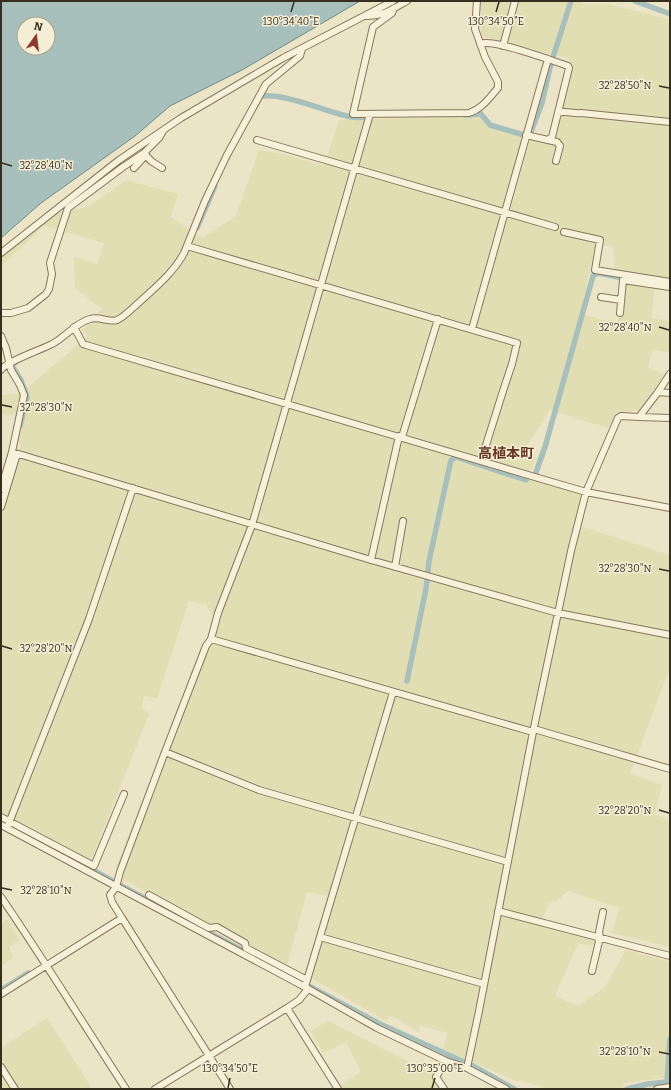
<svg xmlns="http://www.w3.org/2000/svg" width="671" height="1090" viewBox="0 0 671 1090" font-family="Bitter,'Noto Sans JP',serif">
<rect width="100%" height="100%" fill="#ece4c6"/>
<path fill="#e1deb4" d="M481,1H578L583,4H608L668,19L670,35V281L615,270L613,246H595L580,314L618,324L621,279L655,285L651,318L670,321V347L669,352L652,350L648,367L664,375L639,410L618,413L608,428L550,410L527,446L526,453L536,458L528,477L581,493L574,524L670,555V667L630,774L662,785L655,814L670,820V947L612,933L619,908L568,891L555,902H550L542,920L595,940L593,946L578,943L555,996L578,1006L605,987L626,950L670,962V1015L668,1029L670,1033V1077L625,1083L621,1089H548L526,1082L514,1080L443,1049L447,1033L420,1025L418,1032L399,1020L390,1016L386,1021L306,975L327,896L307,892L287,965L266,957L116,876L117,865L214,619L206,604L189,601L157,698L144,696L142,708L149,714L91,861L45,840L1,815V512L21,445L14,436L18,415L1,414V395L20,394L88,336L82,330L102,309L75,288L74,257L97,264L104,243L44,226L1,266V254L42,223L59,213L88,207L126,180L178,194L171,217L202,238L236,216L259,150L283,154L324,166L339,120L479,116L482,117L489,126L543,142L552,140L573,66L566,58L507,44L481,36Z
M7,919L20,940L9,947L13,958L1,966V925Z
M47,1018L91,1087L88,1089H1V1048Z
M328,1021L423,1069L433,1072L439,1077L447,1089H341L339,1086L361,1072L346,1042L323,1053L310,1031Z"/>
<path fill="#a7c0bb" stroke="#6e8d89" fill-rule="evenodd" d="M1,1H360L242,70L170,106L135,136L41,203L1,238ZM24,24H48V48H24Z"/>
<g fill="none" stroke-linecap="round" stroke-linejoin="round">
<path stroke="#a7c0bb" stroke-width="5.5" d="M635,1L670,14
M553,57L571,1
M258,100L259,97C278,90 329,113 351,117C356,118 361,117 366,117
M465,115L481,114L490,125L524,135
M531,132L542,103L551,63
M197,228L215,186
M15,363L12,365V366L21,380L27,397L20,426
M535,475L545,447L593,276L598,273L628,279
M407,681L426,589L429,561L451,460L456,457L526,480
M5,822L111,880
M118,884L380,1024L473,1066L514,1089
M1,990L28,973
M627,1089L648,1084L667,1082L670,1039"/>
<defs>
<path id="street" d="M394,8L392,13L373,27L353,114L469,113C482,109 489,98 498,88V82L485,57L475,29L477,1
M366,16C382,17 394,8 407,1
M503,46L515,1
M558,113C564,110 573,114 581,113L670,122
M526,135L548,140L552,137L569,68L568,66L548,59
M257,140L555,227
M548,140L557,142L560,146L556,161
M144,153L151,161L162,168
M134,168L146,155
M564,232L600,240L595,270L670,282
M187,246L517,343L512,364L503,391L481,461
M1,253L119,160L181,118L283,58L393,1
M601,297L621,300
M1,313H11L28,308L46,294L49,289L52,274L50,263L68,208L123,167L144,153L159,138L163,131
M620,313L623,280L670,287
M74,327L83,344L86,345L586,492L670,508
M472,329L548,59C534,55 492,39 480,44
M1,336L6,348L11,370L20,385L24,395L12,452L1,489
M1,370C5,362 43,349 52,344C66,337 75,323 90,319C99,316 110,323 117,320C124,317 129,311 134,307C151,291 173,274 184,253L205,201L227,155L266,84L300,56L302,49
M658,392L670,393
M639,417L670,418
M402,437L438,319
M12,452L371,560L558,613L670,635
M1,507L17,454
M371,560L399,436
M395,567L403,521
M211,639L533,732
M534,729L670,769
M165,752L259,790L508,862
M1,817L94,866L124,794
M1,825L305,987L377,1028L446,1061L467,1068L506,1089
M7,828L89,619L133,488
M149,895L209,928L217,927L245,943L246,948L307,980
M1,897C44,960 84,1025 126,1089
M498,911L670,956
M122,918L230,1089
M320,937L484,984
M592,971L600,937L599,932L603,912
M305,987L393,692
M1,994L122,918L112,902L110,895L116,887L120,872L165,752L206,646L211,639L218,613L252,525L370,114
M287,1008L338,1089
M1,1067L15,1089
M467,1068L479,1011L533,732L571,551L586,492L618,418L621,416L639,417L658,392L670,374
M155,1089L287,1008L299,1000L308,989
M444,1089L436,1077L446,1061
M657,1089L670,1087"/>
</defs>
<use href="#street" stroke="#86775d" stroke-width="8"/>
<use href="#street" stroke="#f7f1d9" stroke-width="6"/>
</g>
<path fill="none" stroke="#372d20" stroke-width="1.5" d="M291,12L294,2M496,12L499,2M659,86L669,88M2,163L12,166M659,327L669,330M2,405L12,407M659,569L669,571M2,646L12,649M659,810L669,813M2,888L12,890M659,1052L669,1054M228,1088L230,1078M432,1088L435,1078"/>
<g text-anchor="middle" stroke-width="3" stroke-linejoin="round" paint-order="stroke">
<g font-size="14" font-weight="bold" fill="#613522" stroke="#f4eed5">
<text x="506" y="458">高植本町</text>
</g>
</g>
<g font-size="10" text-anchor="middle" fill="#372d20" stroke="#f4eed5" stroke-width="3" stroke-linejoin="round" paint-order="stroke">
<text x="291" y="25">130°34'40"E</text>
<text x="496" y="25">130°34'50"E</text>
<text x="625" y="89">32°28'50"N</text>
<text x="46" y="169">32°28'40"N</text>
<text x="625" y="331">32°28'40"N</text>
<text x="46" y="411">32°28'30"N</text>
<text x="625" y="572">32°28'30"N</text>
<text x="46" y="652">32°28'20"N</text>
<text x="625" y="814">32°28'20"N</text>
<text x="46" y="894">32°28'10"N</text>
<text x="625" y="1055">32°28'10"N</text>
<text x="230" y="1072">130°34'50"E</text>
<text x="435" y="1072">130°35'00"E</text>
</g>
<rect width="671" height="1090" fill="none" stroke="#372d20" stroke-width="4"/>
<g transform="translate(36 36) rotate(14)"><circle r="19" fill="#f4eed5" stroke="#a8a18d"/>
<path d="M0-3L7 15L0 10L-7 15Z" fill="#913a30"/>
<text y="-6" font-size="11" font-weight="bold" text-anchor="middle" fill="#372d20">N</text>
</g>
</svg>
